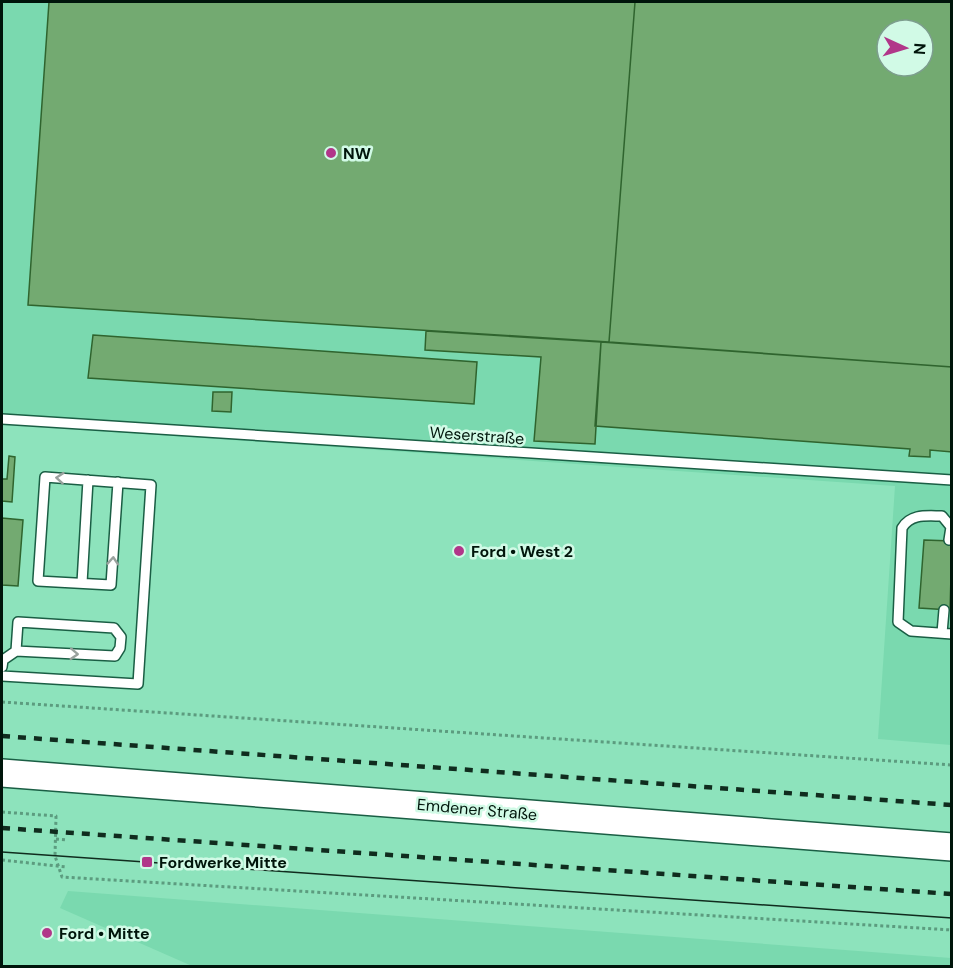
<svg xmlns="http://www.w3.org/2000/svg" width="953" height="968" viewBox="0 0 953 968" font-family="'DM Sans',sans-serif">
<rect width="100%" height="100%" fill="#8de3bc"/>
<path fill="#7ad9af" fill-rule="evenodd" d="M2,2H951V745L878,739L895,486L2,424ZM887,30H923V66H887Z
M68,891L951,958V966H192L60,908Z"/>
<path fill="#73aa71" stroke="#2f642e" stroke-width="1.5" fill-rule="evenodd" d="M49,2H635L609,342L28,305Z
M635,2H952V367L609,342ZM887,30H923V66H887Z
M426,331L601,342L595,444L534,441L541,357L425,350Z
M93,335L477,362L474,404L88,378Z
M601,342L952,367V452L930,450V457L909,456L910,449L595,426Z
M213,392H232L231,412L212,411Z
M9,456L15,457L12,502L2,501V479H7Z
M2,518L23,520L18,586L2,585Z
M924,540L952,541L950,610L919,608Z"/>
<g fill="none" stroke-linecap="round" stroke-linejoin="round">
<defs>
<path id="lane" d="M2,419L952,480
M949,540L951,527L942,516C928,516 911,513 902,528L898,622L911,631L952,634
M82,583L88,480
M942,633L944,610
M2,667L3,660L16,651L115,656L120,648L121,637L114,628L18,622L16,651
M2,676L138,684L151,485L45,477L38,581L111,585L118,482"/>
<path id="secondary" d="M2,773L952,847"/>
</defs>
<use href="#lane" stroke="#1a5e44" stroke-width="12"/>
<use href="#secondary" stroke="#1a5e44" stroke-width="30"/>
<path stroke="#5c9c7f" stroke-width="3" stroke-dasharray="3 3" stroke-linecap="butt" d="M2,702L952,765
M2,812L56,816L55,856L62,877L952,930
M56,839L67,840
M2,860L66,867"/>
<use href="#lane" stroke="#fff" stroke-width="9"/>
<use href="#secondary" stroke="#fff" stroke-width="27"/>
<path stroke="#102c1e" stroke-width="1.5" d="M2,852L952,918"/>
<path stroke="#102c1e" stroke-width="4.5" stroke-dasharray="8 8" stroke-linecap="butt" d="M2,736L952,805
M2,828L952,894"/>
</g>
<defs><path id="oneway-chevron" d="M-2-3.5L2.5 0L-2 3.5" fill="none" stroke-width="1.6" stroke-linecap="round" stroke-linejoin="round" transform="scale(1.5)"/></defs>
<g stroke="#99a19d">
<use href="#oneway-chevron" transform="translate(60 478) rotate(-175)"/>
<use href="#oneway-chevron" transform="translate(113 561) rotate(-86)"/>
<use href="#oneway-chevron" transform="translate(74 654) rotate(3)"/>
</g>
<g fill="#b13689" stroke="#d1fae6" stroke-width="2">
<circle cx="331" cy="153" r="6"/>
<circle cx="459" cy="551" r="6"/>
<rect x="141" y="856" width="12" height="12" rx="3"/>
<circle cx="47" cy="933" r="6"/>
</g>
<g text-anchor="middle" stroke-width="5" stroke-linejoin="round" paint-order="stroke">
<g font-size="16" font-weight="bold" fill="#00150b" stroke="#d1fae6" text-anchor="start">
<text x="343" y="159">NW</text>
<text x="471" y="557">Ford • West 2</text>
<text x="159" y="868">Fordwerke Mitte</text>
<text x="59" y="939">Ford • Mitte</text>
</g>
<g font-size="16" fill="#00150b" stroke="#d1fae6">
<text transform="translate(477 435) rotate(4)" y="6">Weserstraße</text>
<text transform="translate(477 809) rotate(5)" y="6">Emdener Straße</text>
</g>
</g>
<rect width="953" height="968" fill="none" stroke="#00150b" stroke-width="6"/>
<g transform="translate(905 48) rotate(94)"><circle r="28" fill="#d1fae6" stroke="#7d9e8e" stroke-width="1.5"/>
<path d="M0-4.5L10 22L0 15L-10 22Z" fill="#b13689"/>
<text y="-9" font-size="16" font-weight="bold" text-anchor="middle" fill="#00150b">N</text>
</g>
</svg>
